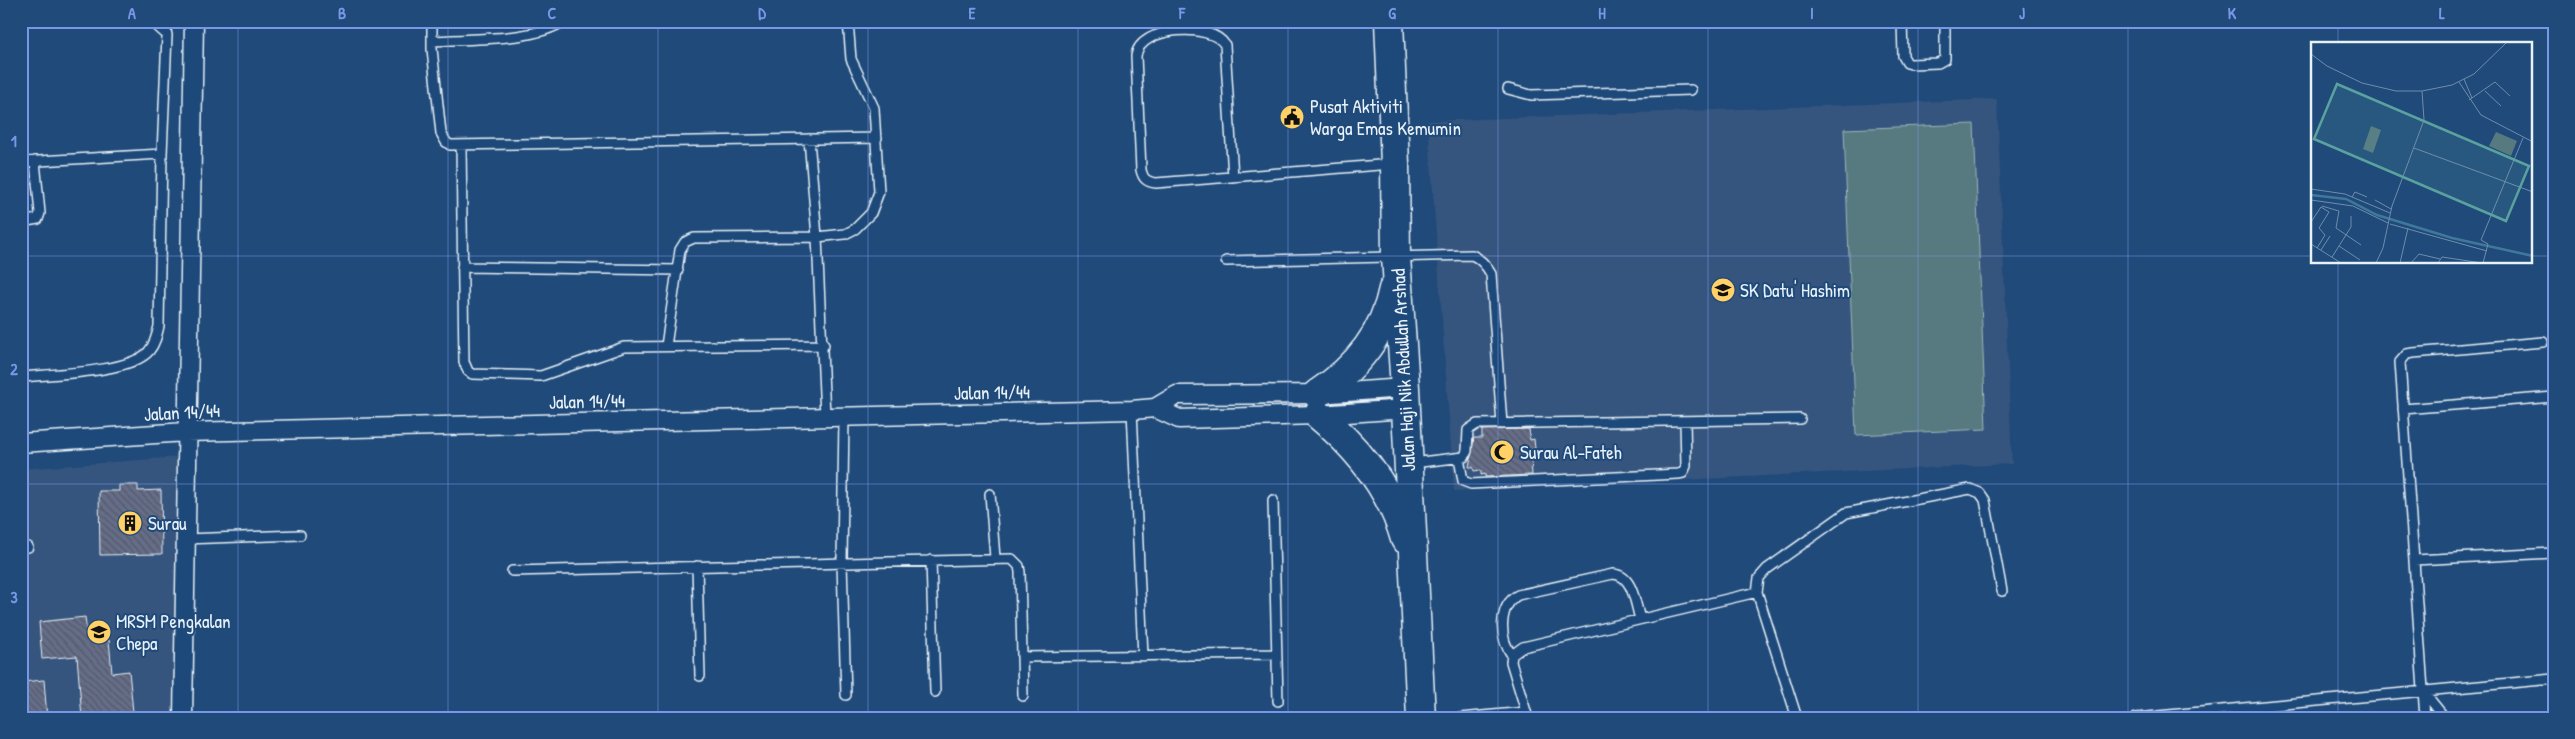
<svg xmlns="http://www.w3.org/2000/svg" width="2575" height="739" viewBox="0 0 2575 739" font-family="'Patrick Hand',sans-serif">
<defs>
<pattern id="building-back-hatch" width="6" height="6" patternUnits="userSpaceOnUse" patternTransform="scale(1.25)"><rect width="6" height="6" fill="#656d88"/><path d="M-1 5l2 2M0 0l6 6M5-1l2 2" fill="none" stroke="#545966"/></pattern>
</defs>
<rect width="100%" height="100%" fill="#1f4a7a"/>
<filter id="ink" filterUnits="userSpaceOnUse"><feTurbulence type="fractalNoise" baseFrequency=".02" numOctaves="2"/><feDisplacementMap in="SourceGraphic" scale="10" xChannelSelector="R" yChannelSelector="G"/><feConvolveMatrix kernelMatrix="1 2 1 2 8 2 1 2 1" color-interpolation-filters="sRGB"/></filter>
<g filter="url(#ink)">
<path fill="#34547e" d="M1997,99L2012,464L1454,491L1428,121Z
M178,457L176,718H21V469Z"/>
<path fill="#567a7f" stroke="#9fb6bc" d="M1974,124L1986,429L1856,435L1844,129Z"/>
<path fill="url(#building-back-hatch)" stroke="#e8f1f8" d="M1529,429L1530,440L1534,439L1536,458H1531L1532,475L1485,477V474L1481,475V470L1474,471L1473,467H1469L1474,438H1482V430Z
M119,485H138V491L161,490L162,554L100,555L99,491H119Z
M85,617L88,642L109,640L112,673L129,671L133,712L115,714L116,718H82L77,656L42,659L39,622Z
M44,680L47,718H21V682Z"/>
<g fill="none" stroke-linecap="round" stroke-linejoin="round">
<defs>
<path id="lane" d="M151,21L167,35
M432,21V49L441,133L446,142L450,145L877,138
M1902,21L1903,56L1907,63L1911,64L1938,63L1945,59V21
M432,41C469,38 533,42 564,21
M1508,89L1531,95L1691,90
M461,145L464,362L468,371L472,374L541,376L624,347L824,345
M21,162L162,154
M1233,177L1225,45C1212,22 1139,26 1136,56L1141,170C1143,179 1147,182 1156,183L1392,164
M21,222L38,219L40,213L35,161
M1226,261L1472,255C1481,259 1486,265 1491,274L1502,424
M462,267L678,270
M666,346L680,250L685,242L694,238L817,237L809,139
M21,377C50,374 131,373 149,351C155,344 157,335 159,326L162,154L167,35L164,21
M2403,409L2554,397
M1132,410L1143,656
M825,416L817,237L845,234L855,229L871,213L879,192L874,108L851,59L848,21
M844,416L842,563L846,695
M1459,458L1463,481L1471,484L1678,474L1683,473L1686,466L1685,421
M1412,463L1464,457L1467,451L1468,430L1477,424L1800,419
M990,494L995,558
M1273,500L1278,701
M184,539L300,535
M21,547H28
M931,560L935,692
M2414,560L2554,553
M697,566L700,676
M512,571L1012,559L1019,566L1020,572L1023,696
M1512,655C1499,639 1498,606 1518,595L1613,574C1633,575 1635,603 1640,619
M1022,657L1276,654
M2423,691L2445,718
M1460,718L1526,712
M1528,718L1511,662L1512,655L1523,647L1757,592
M1797,718L1757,592L1759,578L1767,569L1846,513L1970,489L1980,493L1985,500L2002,591
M2136,718L2554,679
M2425,718L2400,362L2407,354L2413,353L2543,342"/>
<path id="street" d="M1155,408L1179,419L1318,415L1406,409
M21,443L186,432L1132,410L1155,408L1177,395L1317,394L1405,388
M183,718L194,21"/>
<path id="primary" d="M1389,21L1395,164L1396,257L1405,388L1421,718
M1317,394C1355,369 1384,335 1393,289
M1318,415C1358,448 1391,489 1405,539"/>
</defs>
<use href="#lane" stroke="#e8f1f8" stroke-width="12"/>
<use href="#street" stroke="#e8f1f8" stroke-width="21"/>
<use href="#primary" stroke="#e8f1f8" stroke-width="31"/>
<use href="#lane" stroke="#1f4a7a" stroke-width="9"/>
<use href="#street" stroke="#1f4a7a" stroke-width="18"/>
<use href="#primary" stroke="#1f4a7a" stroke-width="28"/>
</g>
</g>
<path fill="none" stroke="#7897e6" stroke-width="1" stroke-opacity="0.55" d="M238,21V718M448,21V718M658,21V718M868,21V718M1078,21V718M1288,21V718M1498,21V718M1708,21V718M1918,21V718M2128,21V718M2338,21V44M21,256H2312M2531,256H2554M2338,262V718M21,484H2554"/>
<defs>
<symbol id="civic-disc" viewBox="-11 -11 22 22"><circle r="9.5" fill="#ffd166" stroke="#1f4a7a"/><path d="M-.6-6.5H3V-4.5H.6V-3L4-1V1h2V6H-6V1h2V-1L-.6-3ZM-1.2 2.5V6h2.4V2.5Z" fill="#111"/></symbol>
<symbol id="school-disc" viewBox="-11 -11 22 22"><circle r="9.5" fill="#ffd166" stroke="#1f4a7a"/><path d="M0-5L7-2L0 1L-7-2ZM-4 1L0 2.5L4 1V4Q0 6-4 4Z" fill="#111"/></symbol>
<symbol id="mosque-disc" viewBox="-11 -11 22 22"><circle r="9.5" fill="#ffd166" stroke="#1f4a7a"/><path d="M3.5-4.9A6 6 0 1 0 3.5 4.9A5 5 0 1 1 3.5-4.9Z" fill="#111"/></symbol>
<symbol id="building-disc" viewBox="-11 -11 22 22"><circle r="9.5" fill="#ffd166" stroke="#1f4a7a"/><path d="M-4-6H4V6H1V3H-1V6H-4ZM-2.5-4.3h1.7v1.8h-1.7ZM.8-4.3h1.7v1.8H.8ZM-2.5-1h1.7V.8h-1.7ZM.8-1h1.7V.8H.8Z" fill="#111"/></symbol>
</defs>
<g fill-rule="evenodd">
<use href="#civic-disc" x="1278" y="103" width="28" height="28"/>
<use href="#school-disc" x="1709" y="276" width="28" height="28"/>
<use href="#mosque-disc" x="1488" y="438" width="28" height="28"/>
<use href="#building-disc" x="116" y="509" width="28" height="28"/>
<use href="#school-disc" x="85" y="618" width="28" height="28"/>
</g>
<g text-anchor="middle" stroke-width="4" stroke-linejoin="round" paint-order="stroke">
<g font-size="19" fill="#e8f1f8" stroke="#1f4a7a" text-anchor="start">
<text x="1310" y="113">Pusat Aktiviti<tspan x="1310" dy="22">Warga Emas Kemumin</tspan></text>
<text x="1740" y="297">SK Datu' Hashim</text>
<text x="1520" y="459">Surau Al-Fateh</text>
<text x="148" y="530">Surau</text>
<text x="116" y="628">MRSM Pengkalan<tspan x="116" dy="22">Chepa</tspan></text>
</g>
<g font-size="19" fill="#e8f1f8" stroke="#1f4a7a">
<text transform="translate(1403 370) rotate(-93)" y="7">Jalan Haji Nik Abdullah Arshad</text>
<text transform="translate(992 392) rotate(-1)" y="7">Jalan 14/44</text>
<text transform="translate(587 401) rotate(-1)" y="7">Jalan 14/44</text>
<text transform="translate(182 412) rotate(-3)" y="7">Jalan 14/44</text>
</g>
</g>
<g transform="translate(2311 42)">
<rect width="221" height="221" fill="#1f4a7a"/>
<path d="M60,84L70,88L62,111L52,107ZM185,90L206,99L200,114L178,104Z" fill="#567a7f"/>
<path fill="none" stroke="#40789c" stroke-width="2.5" d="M0,153L35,157L66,173L141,196L222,214"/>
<path fill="none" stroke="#6f8dac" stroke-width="1" d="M0,12L16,24L51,41L85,49H111M153,37L161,56M148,40L170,73L222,100M111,49L141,43L163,32L195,1M174,49L190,64M158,58L184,40L199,54M103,106L222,150M0,147L34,152L79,171M41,155L44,150L56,155M0,158L42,164L77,181M64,158L80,167M11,164L28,169L25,186L50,203M0,180L10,165M79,182L176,209M0,202L30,221M28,204L49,218M6,206L14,193L8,186L18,170L10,165M10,208L19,194M21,215L40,185V174M65,221L72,206L81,164L113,78L111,49M89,221L97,186M100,221L108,212L129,217M127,221L131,215L171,221M172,221L177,202L170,198L212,96"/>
<path fill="#5ba19e" fill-opacity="0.15" stroke="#5ba19e" stroke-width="2.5" d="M26,42L218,124L195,179L3,97Z"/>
<rect width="221" height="221" fill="none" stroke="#e8f1f8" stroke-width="2.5"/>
</g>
<rect width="2575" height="739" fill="none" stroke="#1f4a7a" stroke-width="55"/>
<rect x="28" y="28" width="2520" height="684" fill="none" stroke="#7897e6" stroke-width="2"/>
<g font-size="16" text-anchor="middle" font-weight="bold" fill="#7897e6">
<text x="132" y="19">A</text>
<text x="342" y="19">B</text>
<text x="552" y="19">C</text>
<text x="762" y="19">D</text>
<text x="972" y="19">E</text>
<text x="1182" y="19">F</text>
<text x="1392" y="19">G</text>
<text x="1602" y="19">H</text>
<text x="1812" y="19">I</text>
<text x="2022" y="19">J</text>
<text x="2232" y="19">K</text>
<text x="2442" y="19">L</text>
<text x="14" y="147">1</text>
<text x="14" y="375">2</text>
<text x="14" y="603">3</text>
</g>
</svg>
